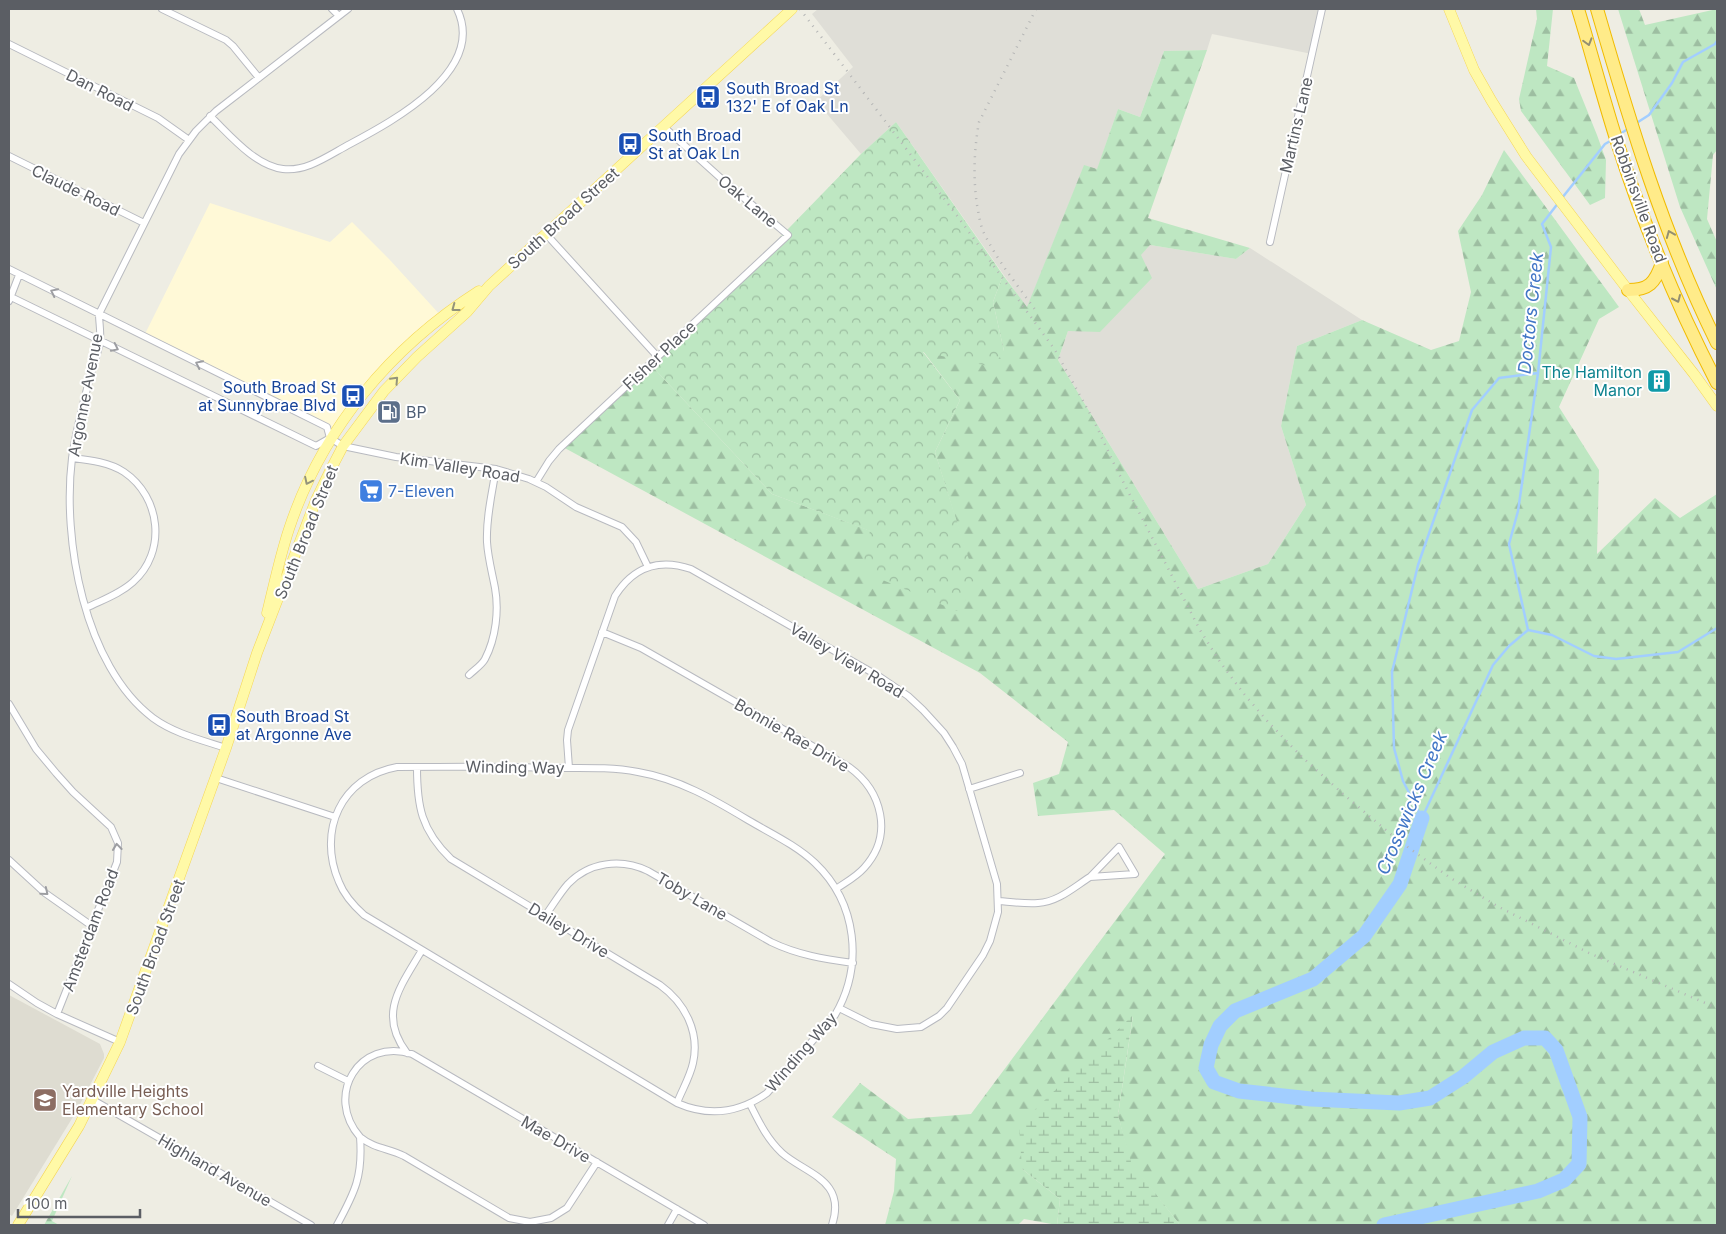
<svg xmlns="http://www.w3.org/2000/svg" width="1726" height="1234" viewBox="0 0 1726 1234" font-family="Inter,sans-serif">
<defs>
<pattern id="forest-firs" width="22" height="20" patternUnits="userSpaceOnUse" patternTransform="scale(1.25)"><rect width="22" height="20" fill="#bee7c2"/><path d="M5 1l3.5 6h-7zM16 11l3.5 6h-7z" fill="#9dbea1"/></pattern>
<pattern id="wetland-marsh" width="20" height="14" patternUnits="userSpaceOnUse" patternTransform="scale(1.25)"><rect width="20" height="14" fill="#bee7c2"/><path d="M1 5h8M5 5V1M11 12h8M15 12V8" fill="none" stroke="#9dbea1"/></pattern>
<pattern id="park-crowns" width="20" height="18" patternUnits="userSpaceOnUse" patternTransform="scale(1.25)"><rect width="20" height="18" fill="#bee7c2"/><path d="M2 6a3 3 0 1 1 6 0M12 15a3 3 0 1 1 6 0" fill="none" stroke="#9dbea1"/></pattern>
</defs>
<rect width="100%" height="100%" fill="#eeede3"/>
<path fill="#fff9d7" d="M210,203L330,242L352,222L389,259L442,317L422,333L330,438L327,427L144,336Z"/>
<path fill="#dfded7" d="M818,9H1322L1312,54L1212,34L1207,50L1164,51L1140,117L1118,109L1097,170L1084,166L1027,308L896,122L861,154L816,101L853,67L812,14Z
M1150,245L1236,259L1250,248L1362,320L1297,346L1281,426L1306,505L1268,564L1198,589L1058,360L1068,331Z"/>
<path fill="#dedcd1" d="M9,995L100,1044L104,1054V1058L76,1112L12,1216L9,1214Z"/>
<path fill="url(#forest-firs)" d="M1536,9H1553L1547,66L1574,78L1597,135L1606,160L1605,198L1590,205L1521,111L1519,99L1537,19Z
M1618,9H1639L1645,25L1717,9V150L1713,155L1707,219L1717,242V290L1680,207Z
M1207,50L1148,218L1250,248L1236,259L1150,245L1141,255L1152,278L1100,332L1068,331L1058,360L1198,589L1268,564L1306,505L1281,426L1297,346L1362,320L1431,350L1459,341L1471,292L1458,231L1482,195L1504,150L1619,307L1599,319L1559,407L1599,470L1597,554L1655,498L1680,518L1717,494V1225H1180L1130,1162L1118,1115L1133,1016L1022,1169L1060,1199L1057,1225L1024,1219L1018,1225H885L894,1191L896,1159L832,1117L860,1083L908,1119L971,1114L1165,854L1114,810L1038,816L1033,783L1059,774L1068,742L980,673L561,446L649,363L772,494L871,531L976,585L935,452L960,400L923,351H1004L993,302L1003,275L1027,307L1084,165L1097,169L1118,109L1140,117L1164,51Z
M72,1176L52,1221L59,1225H44Z"/>
<path fill="url(#wetland-marsh)" d="M1133,1015L1118,1115L1131,1162L1180,1225H1057L1060,1199L1022,1169L1019,1125Z"/>
<path fill="url(#park-crowns)" d="M896,122L1003,275L993,302L1004,351L993,367L923,352L960,400L935,452L977,585L957,611L861,571L870,531L772,494L649,363L748,270L861,154Z"/>
<g fill="none" stroke-linecap="round" stroke-linejoin="round">
<path stroke="#a2ceff" stroke-width="2.5" d="M1635,124L1649,115L1672,83L1683,62L1715,44L1717,41
M1618,135L1628,129
M1562,198L1605,144L1612,140
M1528,630L1509,544L1518,511L1538,373L1551,247L1542,224L1559,202
M1422,818L1403,781L1394,748L1392,672L1418,565L1472,410L1499,378L1538,373
M1422,818L1493,665L1509,646L1528,630L1552,635L1594,656L1616,659L1678,652L1717,628"/>
<path stroke="#a2ceff" stroke-width="15" d="M1384,1225L1538,1191L1564,1180L1579,1164L1580,1117L1556,1050L1545,1038H1524L1493,1052L1463,1077L1430,1098L1399,1103L1311,1099L1239,1091L1214,1082L1206,1068L1211,1045L1220,1026L1235,1011L1313,979L1364,936L1400,884L1422,818"/>
<defs>
<path id="street" d="M162,9L226,40L233,46L259,78
M332,9L339,16
M9,44L158,118L189,140
M210,116C230,135 254,165 283,169C307,172 329,155 350,144C393,121 487,71 457,9
M9,156L144,223
M546,234L657,356
M1270,242L1322,9
M9,269L327,427L330,438
M9,296L316,446L330,438
M9,301L19,275
M330,438L343,446L396,457L496,469L529,479L546,487L576,507L622,527L636,542L648,567
M72,458C89,460 109,462 124,472C161,497 167,552 133,582C120,594 102,600 86,608
M536,482L549,461L559,449L788,235L725,182L664,127
M602,632L641,648L849,767C882,791 894,835 864,868C856,877 846,882 836,889
M469,675C474,670 482,665 485,659C496,638 499,610 495,588C492,572 488,558 487,542C486,518 492,493 496,469
M9,704L36,749L56,773L73,792L111,827L118,843L117,862L57,1014
M226,748C202,740 175,734 153,718C84,666 62,539 72,458C76,429 84,401 91,373C94,363 99,351 100,340C101,332 99,322 99,314L179,154L196,131L216,111L348,9
M397,767C451,767 505,766 559,768C585,768 612,767 638,772C679,779 713,799 748,820C770,833 796,845 815,863C857,903 864,965 835,1015L767,1093C739,1113 709,1117 677,1103L364,915C354,906 344,895 339,882C317,831 341,777 397,767Z
M417,767C417,806 421,830 451,859L660,985C685,1003 700,1032 693,1063C690,1077 682,1090 677,1103
M569,768L567,740L568,730L615,596C633,567 659,558 691,569L880,677L908,696L923,710L944,733L953,747L962,764L997,884L998,912L990,941L983,955L947,1008L939,1016L921,1027L897,1029L871,1024L839,1008
M216,778L335,817
M969,789L1020,773
M1119,847L1135,874L1090,877Z
M9,860L45,893L92,926
M999,901C1011,902 1025,904 1038,903C1058,902 1074,887 1090,877
M545,916C553,905 560,893 568,884C589,862 621,858 648,871L771,942C798,955 824,959 853,963
M9,984L37,1003L57,1014L120,1042
M407,1053C377,1014 401,986 422,950
M318,1066L348,1081
M93,1100L311,1225
M750,1104C759,1122 767,1139 782,1153C806,1174 847,1180 832,1225
M360,1137C375,1149 388,1148 404,1156L509,1218L530,1222L551,1218L567,1208L597,1162
M337,1225C355,1192 363,1176 360,1137C324,1096 359,1037 412,1054L704,1225
M668,1225L677,1209"/>
<path id="primary" d="M1449,9L1474,70L1491,100L1526,156L1628,290L1694,374L1717,406
M267,613C274,585 280,556 289,529C322,429 391,347 479,291
M18,1225L79,1126L120,1042L226,748L257,653L316,500L331,469L343,446L384,391L417,357L467,312L489,286L792,9"/>
<path id="highway" d="M1578,9C1592,55 1604,102 1619,148C1645,228 1678,308 1717,383
M1597,9C1630,123 1664,236 1717,343
M1628,290C1649,290 1655,283 1662,263"/>
</defs>
<use href="#street" stroke="#b8bac0" stroke-width="8"/>
<use href="#primary" stroke="#f5d655" stroke-width="11"/>
<use href="#highway" stroke="#f1bb00" stroke-width="14"/>
<use href="#street" stroke="#fff" stroke-width="6"/>
<use href="#primary" stroke="#fff9a7" stroke-width="10"/>
<use href="#highway" stroke="#ffeb89" stroke-width="12"/>
<path stroke="#b4b5b5" stroke-width="2.5" stroke-dasharray="1 6" stroke-linecap="butt" d="M800,9L958,217L1055,350L1094,421L1116,468L1200,630L1220,662L1244,694L1269,723L1302,757L1342,793L1394,837L1449,877L1497,906L1589,953L1717,1008
M1036,9L979,122C974,150 973,177 977,205C979,215 980,226 985,235C998,262 1019,287 1036,311"/>
</g>
<defs><path id="oneway-chevron" d="M-2-3.5L2.5 0L-2 3.5" fill="none" stroke-width="1.6" stroke-linecap="round" stroke-linejoin="round" transform="scale(1.25)"/></defs>
<g stroke="#948f71">
<use href="#oneway-chevron" transform="translate(1588 42) rotate(74)"/>
<use href="#oneway-chevron" transform="translate(1670 234) rotate(-112)"/>
<use href="#oneway-chevron" transform="translate(1677 299) rotate(66)"/>
</g>
<g stroke="#9d9ea2">
<use href="#oneway-chevron" transform="translate(54 292) rotate(-154)"/>
<use href="#oneway-chevron" transform="translate(115 348) rotate(26)"/>
<use href="#oneway-chevron" transform="translate(199 364) rotate(-154)"/>
<use href="#oneway-chevron" transform="translate(117 847) rotate(-96)"/>
<use href="#oneway-chevron" transform="translate(45 892) rotate(39)"/>
</g>
<g stroke="#94947b">
<use href="#oneway-chevron" transform="translate(455 308) rotate(143)"/>
<use href="#oneway-chevron" transform="translate(395 380) rotate(-47)"/>
<use href="#oneway-chevron" transform="translate(308 481) rotate(116)"/>
</g>
<defs>
<symbol id="bus-square" viewBox="-11 -11 22 22"><rect x="-9" y="-9" width="18" height="18" rx="4" fill="#1a4fb4" stroke="#fff"/><path d="M-5-6H5V4H4V6H2V4H-2V6H-4V4H-5ZM-3.5-4V0h7V-4ZM-3.5 1.2v1.5H-2V1.2ZM2 1.2v1.5H3.5V1.2Z" fill="#fff"/></symbol>
<symbol id="building-square" viewBox="-11 -11 22 22"><rect x="-9" y="-9" width="18" height="18" rx="4" fill="#0f9aa8" stroke="#fff"/><path d="M-4-6H4V6H1V3H-1V6H-4ZM-2.5-4.3h1.7v1.8h-1.7ZM.8-4.3h1.7v1.8H.8ZM-2.5-1h1.7V.8h-1.7ZM.8-1h1.7V.8H.8Z" fill="#fff"/></symbol>
<symbol id="fuel-square" viewBox="-11 -11 22 22"><rect x="-9" y="-9" width="18" height="18" rx="4" fill="#5c6f8a" stroke="#fff"/><path d="M-5.5-6h7V0h2V4h1.3V-2.5L3-4.5l.8-.8L6-3V5H2.5V1h-1V6h-7ZM-4.2-4.7v3.2H.2V-4.7Z" fill="#fff"/></symbol>
<symbol id="supermarket-square" viewBox="-11 -11 22 22"><rect x="-9" y="-9" width="18" height="18" rx="4" fill="#3f7fe0" stroke="#fff"/><path d="M-6-5.5h2.5l.6 2H6L4.5 2H-2.5L-4.4-4H-6ZM-1.5 3.2a1.3 1.3 0 1 0 .1 0ZM3 3.2a1.3 1.3 0 1 0 .1 0Z" fill="#fff"/></symbol>
<symbol id="school-square" viewBox="-11 -11 22 22"><rect x="-9" y="-9" width="18" height="18" rx="4" fill="#8d6e63" stroke="#fff"/><path d="M0-5L7-2L0 1L-7-2ZM-4 1L0 2.5L4 1V4Q0 6-4 4Z" fill="#fff"/></symbol>
</defs>
<g fill-rule="evenodd">
<use href="#bus-square" x="694" y="83" width="28" height="28"/>
<use href="#bus-square" x="616" y="130" width="28" height="28"/>
<use href="#building-square" x="1645" y="367" width="28" height="28"/>
<use href="#bus-square" x="339" y="382" width="28" height="28"/>
<use href="#fuel-square" x="375" y="398" width="28" height="28"/>
<use href="#supermarket-square" x="357" y="477" width="28" height="28"/>
<use href="#bus-square" x="205" y="711" width="28" height="28"/>
<use href="#school-square" x="31" y="1086" width="28" height="28"/>
</g>
<g text-anchor="middle" stroke-width="4" stroke-linejoin="round" paint-order="stroke">
<g font-size="16" fill="#164399" stroke="#fff" text-anchor="start">
<text x="726" y="94">South Broad St<tspan x="726" dy="18">132' E of Oak Ln</tspan></text>
<text x="648" y="141">South Broad<tspan x="648" dy="18">St at Oak Ln</tspan></text>
<text x="336" y="393" text-anchor="end">South Broad St<tspan x="336" dy="18">at Sunnybrae Blvd</tspan></text>
<text x="236" y="722">South Broad St<tspan x="236" dy="18">at Argonne Ave</tspan></text>
</g>
<g font-size="16" fill="#5b5e64" stroke="#fff">
<text transform="translate(100 90) rotate(27)" y="6">Dan Road</text>
<text transform="translate(1296 125) rotate(-77)" y="6">Martins Lane</text>
<text transform="translate(76 190) rotate(26)" y="6">Claude Road</text>
<text transform="translate(1639 199) rotate(70)" y="6">Robbinsville Road</text>
<text transform="translate(748 201) rotate(40)" y="6">Oak Lane</text>
<text transform="translate(563 218) rotate(-42)" y="6">South Broad Street</text>
<text transform="translate(659 355) rotate(-43)" y="6">Fisher Place</text>
<text transform="translate(85 395) rotate(-79)" y="6">Argonne Avenue</text>
<text transform="translate(460 467) rotate(9)" y="6">Kim Valley Road</text>
<text transform="translate(306 532) rotate(-68)" y="6">South Broad Street</text>
<text transform="translate(847 660) rotate(31)" y="6">Valley View Road</text>
<text transform="translate(792 735) rotate(30)" y="6">Bonnie Rae Drive</text>
<text transform="translate(515 767) rotate(1)" y="6">Winding Way</text>
<text transform="translate(692 896) rotate(30)" y="6">Toby Lane</text>
<text transform="translate(90 930) rotate(-69)" y="6">Amsterdam Road</text>
<text transform="translate(569 930) rotate(31)" y="6">Dailey Drive</text>
<text transform="translate(155 947) rotate(-70)" y="6">South Broad Street</text>
<text transform="translate(801 1052) rotate(-49)" y="6">Winding Way</text>
<text transform="translate(556 1139) rotate(30)" y="6">Mae Drive</text>
<text transform="translate(215 1170) rotate(30)" y="6">Highland Avenue</text>
</g>
<g font-size="16" fill="#0d838f" stroke="#fff" text-anchor="end">
<text x="1642" y="378">The Hamilton<tspan x="1642" dy="18">Manor</tspan></text>
</g>
<g font-size="16" fill="#4e5e75" stroke="#fff" text-anchor="start">
<text x="406" y="418">BP</text>
</g>
<g font-size="16" fill="#366cbe" stroke="#fff" text-anchor="start">
<text x="388" y="497">7-Eleven</text>
</g>
<g font-size="16" fill="#785e54" stroke="#fff" text-anchor="start">
<text x="62" y="1097">Yardville Heights<tspan x="62" dy="18">Elementary School</tspan></text>
</g>
<g font-size="18" font-style="italic" fill="#4176c6" stroke="#fff">
<text transform="translate(1531 313) rotate(-84)" y="6">Doctors Creek</text>
<text transform="translate(1412 803) rotate(-67)" y="6">Crosswicks Creek</text>
</g>
</g>
<rect width="1726" height="1234" fill="none" stroke="#5b5e64" stroke-width="20"/>
<path d="M18 1209v8h122v-8" fill="none" stroke="#5b5e64" stroke-width="2.5"/>
<text x="25" y="1209" font-size="15" fill="#5b5e64" stroke="#ffffff" stroke-width="4" paint-order="stroke">100 m</text>
</svg>
